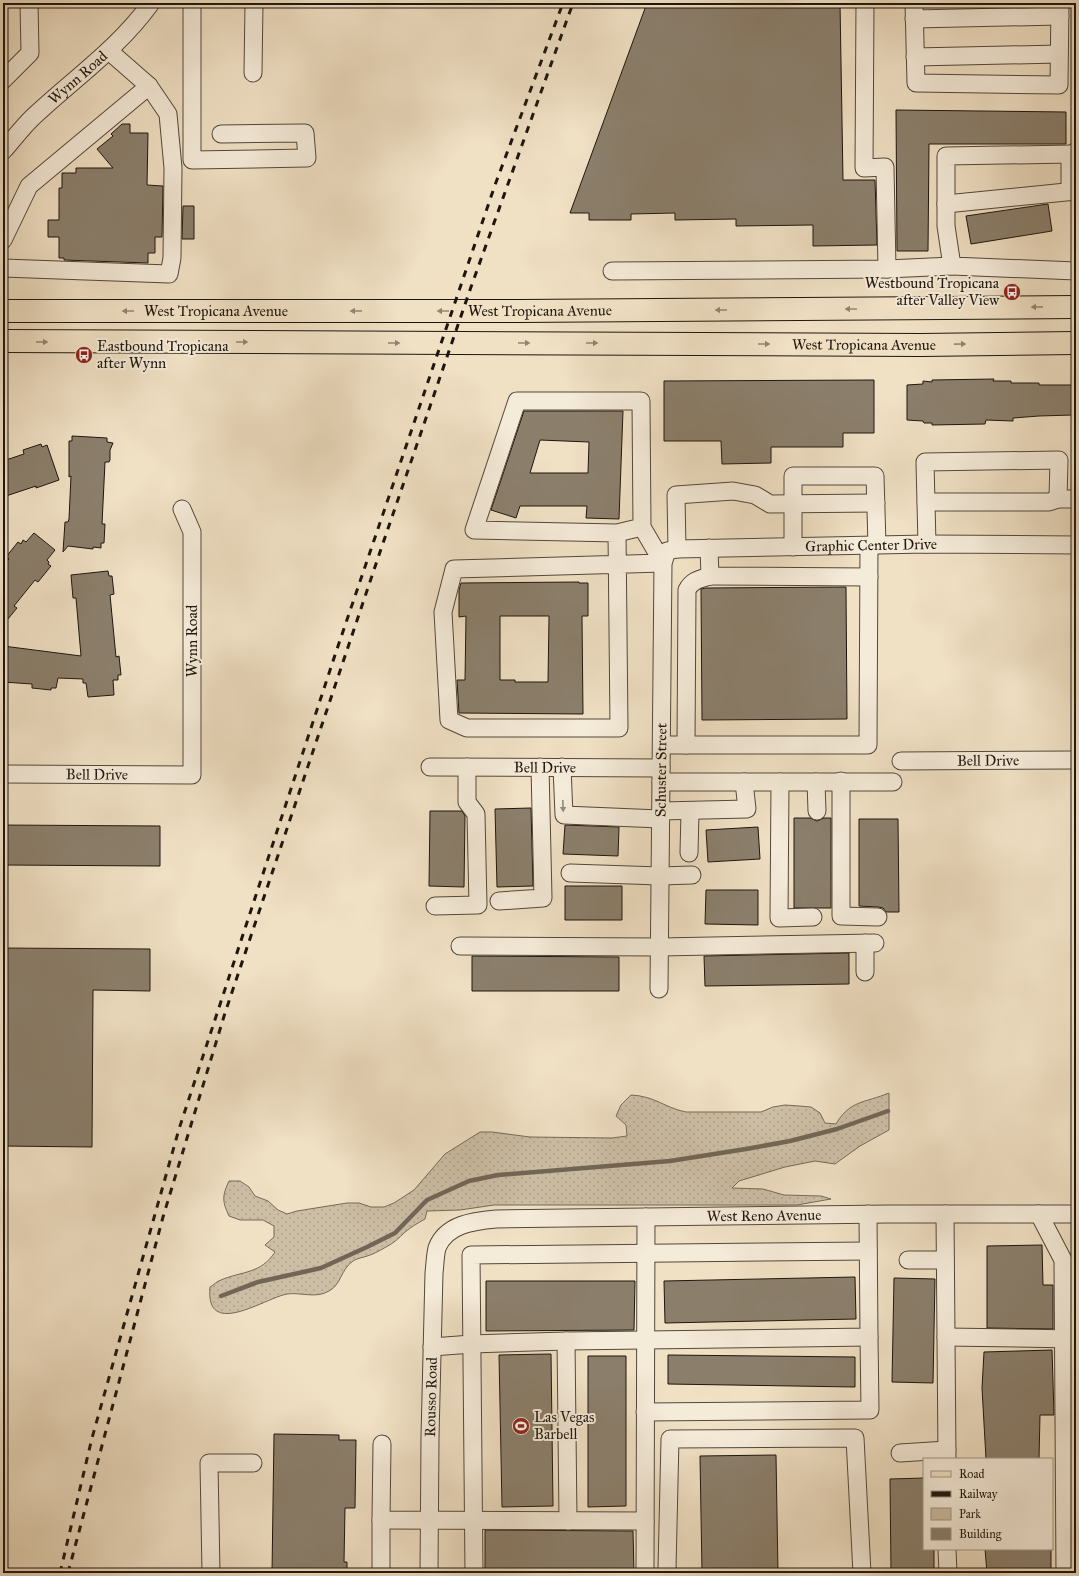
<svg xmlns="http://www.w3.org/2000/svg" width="1079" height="1576" viewBox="0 0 1079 1576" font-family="'IM FELL Great Primer',serif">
<defs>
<pattern id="green-dots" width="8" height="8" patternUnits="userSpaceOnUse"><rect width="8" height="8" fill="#ccbea5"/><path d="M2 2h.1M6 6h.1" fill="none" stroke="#afa38d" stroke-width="1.8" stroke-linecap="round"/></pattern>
</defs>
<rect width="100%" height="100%" fill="#f0e0c4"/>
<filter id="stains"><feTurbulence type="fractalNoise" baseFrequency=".005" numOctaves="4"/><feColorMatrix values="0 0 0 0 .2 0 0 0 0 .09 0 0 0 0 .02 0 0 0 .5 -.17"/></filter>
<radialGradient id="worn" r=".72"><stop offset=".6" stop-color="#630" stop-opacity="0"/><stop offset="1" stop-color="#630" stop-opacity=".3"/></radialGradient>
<path fill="url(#green-dots)" stroke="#756a59" d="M889,1093V1130L860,1146L835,1164L815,1161L785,1167L739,1181L732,1188L763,1189L784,1195L821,1196L831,1199L797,1205H494L460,1210L427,1211L425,1219C418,1223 411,1227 405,1232C399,1238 394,1243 386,1247C379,1251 372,1255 364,1257C360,1258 356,1259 353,1261C341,1269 341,1285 329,1291C316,1299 301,1292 287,1294C265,1298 205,1340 210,1287C214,1285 217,1281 221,1280C242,1271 261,1274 275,1252L265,1245L274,1237V1226L263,1220H240L229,1216C222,1201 222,1196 229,1181H240L249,1187L255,1196L268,1201L278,1210L287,1214L297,1211L347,1203H359L371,1207H384L394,1203L414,1190L445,1154L480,1132H492L530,1137L612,1138L627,1136L626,1125L616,1116L621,1105L631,1095C655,1096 665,1108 686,1112H761L773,1107L785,1105L799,1106L811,1107L820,1113L825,1123L836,1124C850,1100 865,1103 889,1093Z"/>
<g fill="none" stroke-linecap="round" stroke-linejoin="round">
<path stroke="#716656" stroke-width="4.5" d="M221,1296L258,1282L321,1268L367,1247L395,1233L427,1200L469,1181L498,1175L670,1161L746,1149L790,1141L837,1129L888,1111"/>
</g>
<path fill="#8b7f6c" stroke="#1e160d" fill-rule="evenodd" d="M647,3H840L843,180H875L877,245L813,246V225L736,226V219L675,220V213L631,214V220H589V213H570Z
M896,110L1066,112V144H929L928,251H897Z
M122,124H130V133H148L147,185L163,186L162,237H155V253H148V263L64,260V258H59V237H48V220H59V188H62V173H76V168H113L97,149L113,136L111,134Z
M1048,204L1052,231L971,244L966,216Z
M183,206H194V239H182Z
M994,379L993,381H1011V383H1039V385H1072L1073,415L1039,416L1013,418V421L986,420L985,424L932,425V423H924L923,421L907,420V385L923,384V381L932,382V380Z
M874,380V433H843V447H771V463L722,464L721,441H664V381Z
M524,411H623L619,519L586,518L587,506H520L516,518L491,510ZM540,440L589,442L588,473H530Z
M72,436L107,438V442L113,443L110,450V460L109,462H105L102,524H105L104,543H101V548L93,547V549L68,546L63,552L65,522H68L69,519L71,476L69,477V441H72Z
M41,444L42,447L47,445L59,480L36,488V486L3,497V461L24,454L23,450Z
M34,533L55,550L47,560L49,562L48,564L51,566L38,582L35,580L14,606L17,608L3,625V566L9,559L6,557L18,542L21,544L23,540L26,542Z
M108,571L109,576H112L114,594L110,595L116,657L119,656L121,675H118V680H113L114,695L88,697L86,683H83V679L58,678L56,688H51V690L32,688V684L3,682V646L81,656L76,598H73L71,575Z
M579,582V583H588V616H582L583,714L459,713L457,680H465L466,616L459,617V590L461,583ZM500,616H549L548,682H515V680H500Z
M846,587L847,719L702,720L701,589L706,588Z
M531,808L533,886L497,887L495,809Z
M430,811H462L465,816L464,887L429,886Z
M794,818H810L817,821L824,818H831V908H794Z
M859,819H898L899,912H886L883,908L878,907L859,906Z
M3,825L160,826V866L3,865Z
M565,825L619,827L618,856L563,854Z
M758,827L760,859L708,862L706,830Z
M565,886H622V920H565Z
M706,890H758V925L705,924Z
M3,948L150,949V991L93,990L92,1147L3,1146Z
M849,953V984L705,986L704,956Z
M472,956L619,957V991H472Z
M1042,1245L1043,1285H1053V1329L987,1328V1246Z
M855,1277L856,1319L665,1323L664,1281Z
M894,1278L935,1279L933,1383L892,1382Z
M486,1281H635L634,1330L486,1331Z
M1052,1350L1054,1415H1040L1039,1459H986L982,1388L984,1352Z
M551,1354L553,1506L502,1507L499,1355Z
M668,1355L855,1357V1387L668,1384Z
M588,1356H626V1506L588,1507Z
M274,1434L339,1435V1440H356L355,1508H345L344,1562H347V1573H272Z
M776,1455L778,1573H702L700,1456Z
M924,1478V1549H934V1573H891L890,1479Z
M485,1530L633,1531L634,1573H485Z
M985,1549H1051V1573H987Z"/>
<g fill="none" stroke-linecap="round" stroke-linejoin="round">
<defs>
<g id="minor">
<path d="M192,3V160L307,158L305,133L221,134"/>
<path d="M865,3L864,168L885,167L887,269"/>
<path d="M914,3L916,83L1059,85L1060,3"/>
<path d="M914,19L1060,16"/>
<path d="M915,57L1059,54"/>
<path d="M253,73L254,3"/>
<path d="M3,80L30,53L29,3"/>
<path id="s1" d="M3,151C12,141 21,129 31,119C72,80 118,49 151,3"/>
<path d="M1073,154L946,156V226L952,266L1076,271"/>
<path d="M1070,191V159L1076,151"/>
<path d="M946,204L1076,191"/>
<path d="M3,240L29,186L149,86"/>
<path d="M3,268L169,274L172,258L173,168L168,114L149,86L109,51"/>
<path d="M612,271L887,269L952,266"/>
<path d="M926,502H1049L1058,499H1076"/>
<path d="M617,533L642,527L641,401H517L474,530L617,533L619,728H467L449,720L443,612L454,569L663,563L642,527"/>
<path d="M927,544L925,462L1059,460L1058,499"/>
<path d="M793,547V476H875L877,545"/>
<path d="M709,548L710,576L869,577"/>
<path d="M677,549L676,495L733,491L755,495L770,504L876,503"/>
<path d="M662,745H868L869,546"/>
<path d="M686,745L687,590C692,580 700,579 710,576"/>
<path id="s2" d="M901,761L1076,760"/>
<path id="s3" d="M430,767L661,768"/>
<path d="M562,767L564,815L660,819"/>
<path id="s4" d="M3,774L192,775V532L182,509"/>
<path d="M841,781V916L878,917"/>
<path d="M661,782H744L747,809L661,811"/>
<path d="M744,782H893"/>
<path d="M780,782L779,918L813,917"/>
<path d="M816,782L817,811"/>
<path d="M689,853L690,811"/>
<path d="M570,873L660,876L692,875"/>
<path d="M499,901L543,898L540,767"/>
<path d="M435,906L478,905L476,814L467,802V767"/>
<path d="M865,943V972"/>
<path d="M460,946L660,947L875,943"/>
<path id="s5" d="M659,989L663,563L667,551L677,549L927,544L1076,545"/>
<path d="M945,1214L947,1459"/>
<path d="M1039,1214L1063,1260L1065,1573"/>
<path d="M908,1260H945"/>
<path d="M946,1337L1076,1339"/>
<path d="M566,1341L568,1521"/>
<path d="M432,1347L472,1344L566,1341L869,1337L868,1214"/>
<path d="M645,1412L870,1410L869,1337"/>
<path d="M382,1444L381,1520L645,1521"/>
<path d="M900,1453L947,1450"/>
<path d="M947,1549L948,1573"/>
<path d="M211,1573L209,1463H253"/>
<path d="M381,1573V1520"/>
<path id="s6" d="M429,1573L430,1437L434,1273C435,1265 435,1256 437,1248C446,1224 474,1221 496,1219L889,1214H1076"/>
<path d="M474,1573L471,1255L868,1251"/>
<path d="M645,1573L646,1217"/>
<path d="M669,1573L667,1569L670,1439L855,1438L862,1573"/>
</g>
<g id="major">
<path id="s7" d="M3,311H519L1076,307"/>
<path id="s8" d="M3,341L921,345L1076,343"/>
</g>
</defs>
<use href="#minor" stroke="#52483b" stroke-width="19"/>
<use href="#major" stroke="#1e160d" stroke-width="24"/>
<use href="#minor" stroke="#f5ebd9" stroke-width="17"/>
<use href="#major" stroke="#f0e0c4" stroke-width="22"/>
<path stroke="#1e160d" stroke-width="3" stroke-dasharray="7 7" stroke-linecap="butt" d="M60,1573L92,1438L179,1129L336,652L495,185L563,3
M68,1573L163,1217L225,1013L381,549L471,287L573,3"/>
</g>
<defs><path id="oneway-solid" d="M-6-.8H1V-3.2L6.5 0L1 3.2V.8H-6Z"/></defs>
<g fill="#928572">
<use href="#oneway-solid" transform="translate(1037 307) rotate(180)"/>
<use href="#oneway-solid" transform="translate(851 309) rotate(180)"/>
<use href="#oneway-solid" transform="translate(721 310) rotate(180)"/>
<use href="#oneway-solid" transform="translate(128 311) rotate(180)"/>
<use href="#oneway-solid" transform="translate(356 311) rotate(-180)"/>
<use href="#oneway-solid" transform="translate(443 311) rotate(-180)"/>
<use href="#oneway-solid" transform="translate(42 342)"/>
<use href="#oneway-solid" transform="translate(242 342)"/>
<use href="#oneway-solid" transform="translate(394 343)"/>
<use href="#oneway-solid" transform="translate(524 343)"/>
<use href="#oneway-solid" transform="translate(592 343)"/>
<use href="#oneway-solid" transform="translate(764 344)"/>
<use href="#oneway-solid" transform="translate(960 344) rotate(-1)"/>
</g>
<use fill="#948b7d" href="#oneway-solid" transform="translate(563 806) rotate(88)"/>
<defs>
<symbol id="bus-disc" viewBox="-11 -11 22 22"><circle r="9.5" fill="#8f2418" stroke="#f5ebd9"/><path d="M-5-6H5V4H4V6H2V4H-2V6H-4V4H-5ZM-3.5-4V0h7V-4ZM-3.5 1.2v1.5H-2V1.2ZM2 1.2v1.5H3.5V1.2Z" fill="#fff"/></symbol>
<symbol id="stadium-disc" viewBox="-11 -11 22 22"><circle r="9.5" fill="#8f2418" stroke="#f5ebd9"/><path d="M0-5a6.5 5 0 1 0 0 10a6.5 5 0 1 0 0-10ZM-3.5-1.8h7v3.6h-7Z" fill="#fff"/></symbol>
</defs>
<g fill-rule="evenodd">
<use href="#bus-disc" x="1002" y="282" width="20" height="20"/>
<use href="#bus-disc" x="74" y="345" width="20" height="20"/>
<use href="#stadium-disc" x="511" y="1416" width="20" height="20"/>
</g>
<g text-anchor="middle" stroke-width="4" stroke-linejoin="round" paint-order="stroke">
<g font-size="15" fill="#1e160d" stroke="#f5ebd9">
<text dy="5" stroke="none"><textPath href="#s1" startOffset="105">Wynn Road</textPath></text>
<text dy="5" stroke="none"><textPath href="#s7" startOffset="213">West Tropicana Avenue</textPath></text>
<text dy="5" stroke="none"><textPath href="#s7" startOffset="537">West Tropicana Avenue</textPath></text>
<text dy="5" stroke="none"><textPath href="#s8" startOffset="861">West Tropicana Avenue</textPath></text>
<text dy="5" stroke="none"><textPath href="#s5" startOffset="643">Graphic Center Drive</textPath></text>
<text transform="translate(192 641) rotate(-90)" y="5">Wynn Road</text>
<text dy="5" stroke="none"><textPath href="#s2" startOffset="87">Bell Drive</textPath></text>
<text dy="5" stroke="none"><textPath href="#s3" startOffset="115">Bell Drive</textPath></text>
<text dy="5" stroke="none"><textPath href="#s5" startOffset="219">Schuster Street</textPath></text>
<text dy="5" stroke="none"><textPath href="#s4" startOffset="94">Bell Drive</textPath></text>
<text dy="5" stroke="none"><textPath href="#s6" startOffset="663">West Reno Avenue</textPath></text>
<text dy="5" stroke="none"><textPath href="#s6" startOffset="176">Rousso Road</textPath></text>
</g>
<g font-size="15" fill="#1e160d" stroke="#f5ebd9" text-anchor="start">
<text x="999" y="288" text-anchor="end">Westbound Tropicana<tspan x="999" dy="17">after Valley View</tspan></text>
<text x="97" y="351">Eastbound Tropicana<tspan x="97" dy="17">after Wynn</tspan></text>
<text x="534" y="1422">Las Vegas<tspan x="534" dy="17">Barbell</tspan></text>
</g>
</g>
<rect width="1079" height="1576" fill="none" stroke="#f0e0c4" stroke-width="16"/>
<rect x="4" y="4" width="1071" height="1568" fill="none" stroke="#1e160d" stroke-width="2"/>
<rect x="8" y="8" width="1063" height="1560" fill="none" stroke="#1e160d"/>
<rect x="923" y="1458" width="130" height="92" fill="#f5ebd9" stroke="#9f9687"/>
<rect x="931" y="1471" width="20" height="6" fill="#f0e0c4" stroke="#9f9687"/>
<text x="959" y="1478" font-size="12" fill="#1e160d">Road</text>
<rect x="931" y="1491" width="20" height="6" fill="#1e160d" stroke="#9f9687"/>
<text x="959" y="1498" font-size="12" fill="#1e160d">Railway</text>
<rect x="931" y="1508" width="20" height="12" fill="#ccbea5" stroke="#9f9687"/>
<text x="959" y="1518" font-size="12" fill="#1e160d">Park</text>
<rect x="931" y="1528" width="20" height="12" fill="#8b7f6c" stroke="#9f9687"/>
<text x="959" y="1538" font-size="12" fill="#1e160d">Building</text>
<rect width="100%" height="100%" filter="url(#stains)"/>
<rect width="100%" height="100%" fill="url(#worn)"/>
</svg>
